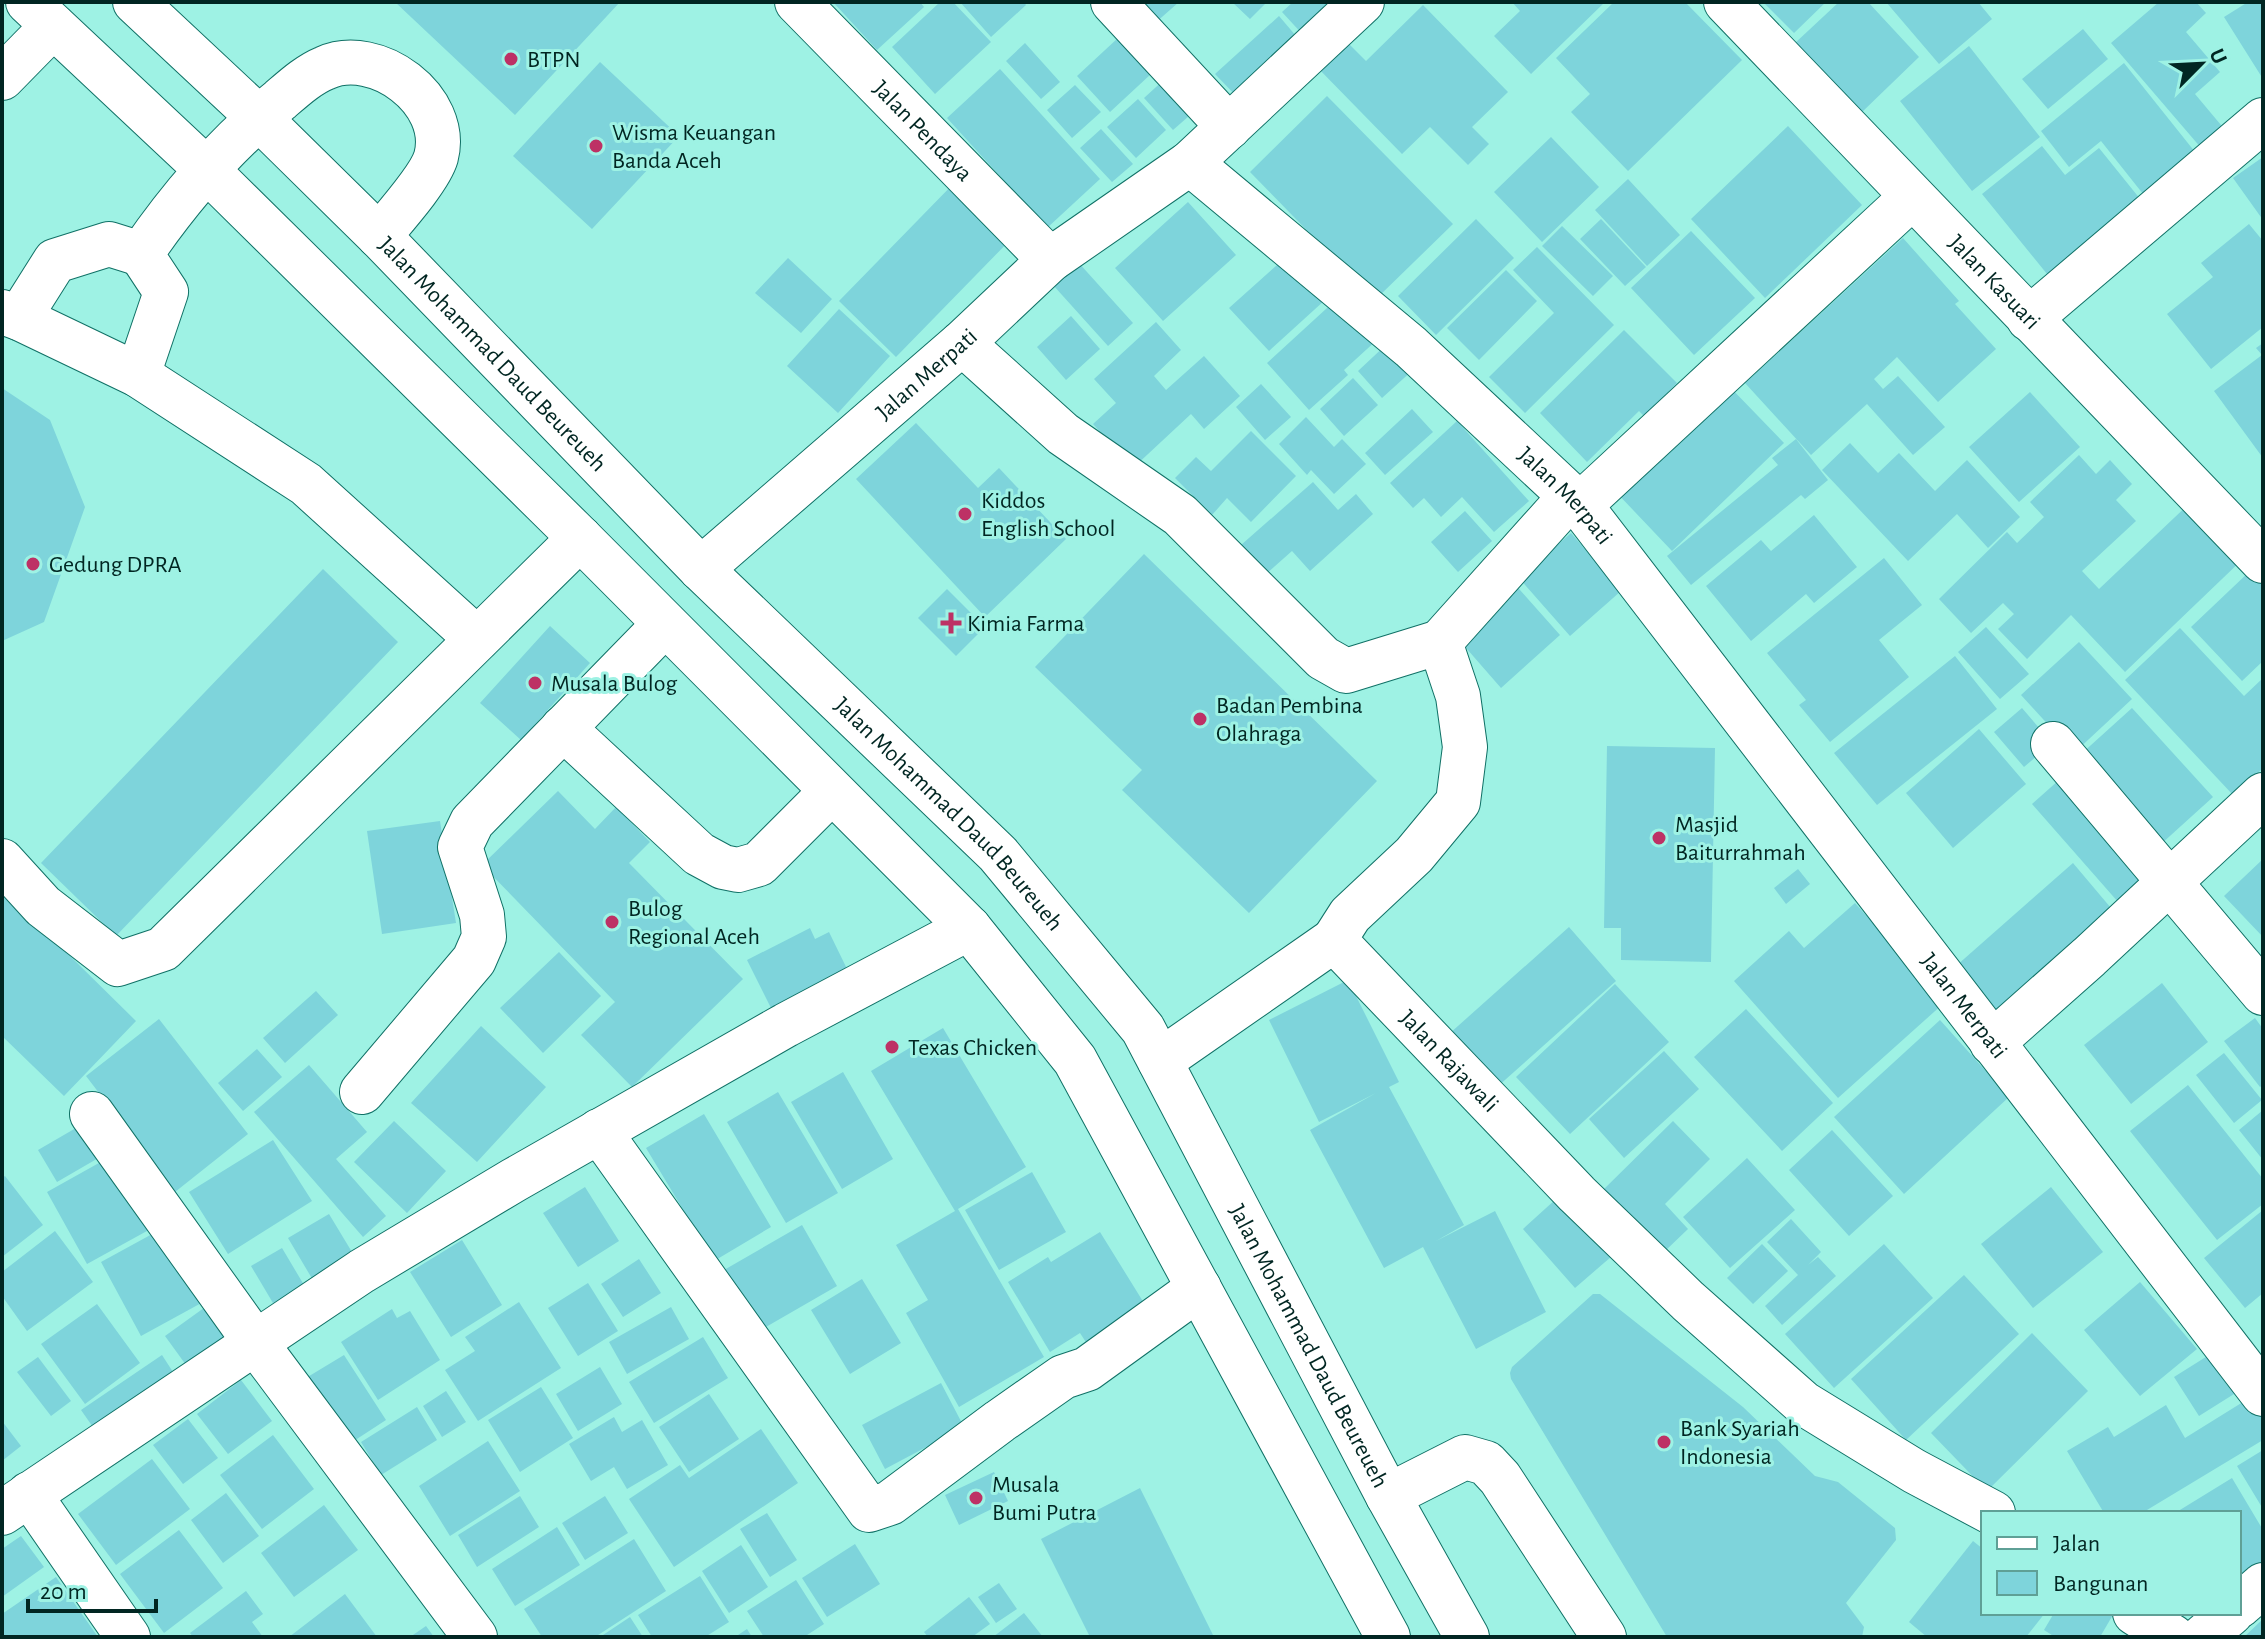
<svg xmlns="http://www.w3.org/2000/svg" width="2265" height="1639" viewBox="0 0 2265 1639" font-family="'Alegreya Sans',sans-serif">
<rect width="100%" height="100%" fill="#9ef2e4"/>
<path fill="#7ed4db" d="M395,2H620L515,115Z
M833,2H920L924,7L877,50Z
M940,2H953L991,42L935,94L892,47Z
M960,2H1024L1026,5L991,37Z
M1134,2H1179L1154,24Z
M1232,2H1267L1250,19Z
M1293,2H1343L1305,37L1282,12Z
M1512,2H1605L1531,74L1494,36L1520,11Z
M1614,2H1685L1742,60L1628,171L1571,112L1590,94L1556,58Z
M1763,2H1826L1794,33Z
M1839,2H1868L1919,57L1860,114L1794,44Z
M1886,2H1978L1992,19L1939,64Z
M2159,2H2196L2206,13L2186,32L2220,72L2195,94L2231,137L2208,156L2111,43Z
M2248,2H2263V79L2224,17Z
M1423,5L1508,92L1472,127L1489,144L1468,165L1430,127L1402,154L1314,64L1341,36L1366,61Z
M1279,16L1302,43L1240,100L1215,74Z
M2083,29L2108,59L2048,109L2022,79Z
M1118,38L1151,74L1110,112L1077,76Z
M1025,43L1060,82L1041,99L1006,61Z
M1969,46L2040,137L1972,191L1900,101Z
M600,62L679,136L592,229L513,156Z
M2124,63L2203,162L2151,204L2101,141L2069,167L2041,131Z
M1000,69L1100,179L1047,228L947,118Z
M1167,77L1197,109L1173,130L1144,98Z
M1075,85L1101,112L1072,138L1047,110Z
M1327,96L1453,224L1375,300L1250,172Z
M1138,99L1166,130L1136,158L1107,127Z
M1788,126L1862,205L1765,298L1691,219Z
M1101,129L1133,164L1112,182L1080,148Z
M1551,137L1599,187L1542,242L1494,192Z
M2042,146L2065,175L2099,148L2149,210L2056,285L1982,194Z
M2263,157V220L2233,178Z
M958,179L1015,235L896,357L839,301Z
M1628,179L1680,235L1647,266L1595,210Z
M1188,202L1236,255L1163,321L1115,268Z
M1476,219L1514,258L1436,335L1398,296Z
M1601,219L1646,267L1625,286L1580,239Z
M2249,224L2263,241V327L2211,369L2167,314L2213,277L2201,263Z
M1562,226L1613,276L1593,296L1542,246Z
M1691,231L1755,298L1694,355L1631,288Z
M1903,238L1959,301L1955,304L1996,349L1938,402L1897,357L1874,379L1883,389L1898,376L1945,427L1913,455L1867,404L1811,455L1745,383Z
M1537,247L1614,325L1525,413L1489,377L1554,313L1513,270Z
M1286,257L1325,300L1269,351L1229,308Z
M788,258L832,299L801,333L755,293Z
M1078,262L1133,323L1108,346L1053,285Z
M1506,270L1537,301L1479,360L1447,328Z
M1339,297L1378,339L1344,370L1348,375L1309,410L1267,363Z
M839,309L890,356L838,413L787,366Z
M1071,316L1100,349L1066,380L1037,347Z
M1156,322L1181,350L1154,376L1166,390L1204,356L1240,396L1204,429L1191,414L1133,468L1093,424L1116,403L1094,379Z
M1624,330L1677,383L1644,416L1639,411L1587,462L1540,413Z
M1389,342L1414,369L1382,398L1358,371Z
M2263,343V458L2214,391L2262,355L2256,348Z
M1353,378L1378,405L1344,436L1320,409Z
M1261,384L1291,417L1265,440L1236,407Z
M1727,384L1784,443L1672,551L1615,491Z
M2,388L50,420L85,507L44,622L2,641Z
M2030,392L2080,447L2019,502L1969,447Z
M1412,409L1433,432L1385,475L1365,453Z
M1306,417L1334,447L1342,439L1366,464L1334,494L1311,470L1307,475L1279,444Z
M1457,421L1529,501L1494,532L1462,497L1441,517L1424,498L1413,508L1390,483Z
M916,423L978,488L999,468L1066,539L985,617L856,479Z
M1251,431L1296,476L1251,522L1227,498L1212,515L1175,478L1196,457L1211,471Z
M1796,439L1828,480L1805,499L1801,495L1691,585L1667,556L1778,465L1772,458Z
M1850,443L1878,473L1899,453L1935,491L1967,460L2020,517L1988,548L1957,514L1908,561L1822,470Z
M2079,455L2096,474L2110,460L2132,484L2116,500L2136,521L2082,571L2099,589L2193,500L2246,556L2125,672L2071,615L2027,659L1998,629L2014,614L2003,603L1971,633L1939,599L2007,532L2017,543L2044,517L2030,502Z
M1313,482L1338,510L1356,494L1373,514L1310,571L1292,551L1266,574L1241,545Z
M1465,511L1492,541L1458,572L1431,542Z
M1814,515L1857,567L1814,603L1806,594L1751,641L1706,586L1761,540L1771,551Z
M1571,533L1621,591L1570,636L1519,578Z
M1144,554L1377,781L1249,913L1122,790L1142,770L1035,667Z
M1884,558L1922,605L1879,640L1909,677L1830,742L1799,705L1806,700L1767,653Z
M323,569L398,642L116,936L41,863Z
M2250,571L2263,585V661L2242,681L2191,627Z
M1512,581L1560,635L1501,688L1453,633Z
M947,589L985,627L956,656L918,618Z
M550,626L590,663L521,740L480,703Z
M1986,627L2029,674L2000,699L1958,652Z
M2180,628L2244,696L2263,678V768L2234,796L2125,680Z
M2079,642L2132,699L2074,753L2021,695Z
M1955,656L1997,709L1877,805L1834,753Z
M2022,708L2052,743L2024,767L1994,732Z
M2132,708L2213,797L2160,845L2080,755Z
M1979,729L2026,784L1953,848L1906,793Z
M1607,746L1715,748L1711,962L1621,960V928H1604Z
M2068,772L2161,880L2126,911L2032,804Z
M558,791L595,829L616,807L650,842L629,863L743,979L632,1087L581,1035L615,1002L482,865Z
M440,821L456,923L382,934L367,831Z
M2263,859V937L2224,896Z
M2073,863L2116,914L1999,1016L1956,966Z
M1798,869L1810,884L1786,904L1774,888Z
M2,889L136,1021L64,1096L2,1036Z
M1855,903L1944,1003L1838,1098L1734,981L1789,931L1804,948Z
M1569,927L1616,981L1496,1088L1449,1034Z
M810,928L815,939L829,932L849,973L773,1012L747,960Z
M559,952L601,996L543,1053L500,1008Z
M1348,980L1399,1082L1389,1087L1464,1225L1436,1241L1495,1211L1546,1312L1476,1349L1423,1247L1384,1268L1310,1130L1376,1093L1319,1122L1269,1020Z
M2162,983L2208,1042L2131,1104L2084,1045Z
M1615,984L1669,1042L1570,1134L1516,1077Z
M316,991L338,1015L285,1063L263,1038Z
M1746,1009L1833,1103L1782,1151L1694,1057Z
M2255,1018L2263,1029V1085L2260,1087L2224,1041Z
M159,1019L248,1134L175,1192L86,1076Z
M1940,1020L2009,1097L1904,1194L1834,1117Z
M481,1026L546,1087L477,1162L411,1103Z
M943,1028L1026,1167L958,1209L1044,1357L959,1407L906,1313L928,1300L896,1245L955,1211L871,1071Z
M257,1049L282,1077L243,1111L218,1083Z
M1664,1051L1699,1089L1624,1158L1589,1119Z
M2224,1053L2262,1100L2234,1123L2196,1075Z
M309,1065L367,1132L336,1159L386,1216L363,1237L254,1112Z
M843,1072L893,1159L842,1189L791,1102Z
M2188,1085L2263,1179V1204L2217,1240L2130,1131Z
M778,1092L838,1193L786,1223L727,1122Z
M2263,1110V1160L2239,1130Z
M704,1114L771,1227L714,1261L646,1148Z
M88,1121L107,1153L57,1182L38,1150Z
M394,1121L446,1171L407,1213L354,1162Z
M1673,1121L1710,1159L1665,1204L1688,1229L1664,1252L1603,1190Z
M1832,1130L1893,1196L1849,1236L1789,1170Z
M273,1140L312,1201L228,1254L189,1192Z
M115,1154L156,1226L87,1264L47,1192Z
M1747,1158L1795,1210L1730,1268L1683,1217Z
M1032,1172L1066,1232L999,1270L965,1210Z
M5,1176L43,1225L2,1257V1178Z
M585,1187L619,1241L578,1267L543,1213Z
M2051,1187L2103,1252L2033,1308L1981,1244Z
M1567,1189L1619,1250L1575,1288L1523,1229Z
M2263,1210V1293L2245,1308L2204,1258Z
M329,1214L361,1267L320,1292L288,1238Z
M1791,1219L1821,1252L1808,1265L1818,1257L1836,1276L1782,1325L1765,1306L1798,1275L1767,1242Z
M802,1225L837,1286L759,1331L724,1270Z
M165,1227L205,1301L141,1336L101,1262Z
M55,1231L93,1282L27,1331L2,1296V1272Z
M1100,1232L1152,1316L1093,1353L1080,1333L1050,1352L1008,1282L1048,1257L1051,1262Z
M462,1240L502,1305L451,1337L410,1272Z
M1762,1244L1788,1271L1753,1304L1727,1278Z
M1884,1244L1933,1298L1834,1388L1785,1334Z
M282,1248L304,1285L273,1303L251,1266Z
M639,1259L661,1293L623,1317L601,1284Z
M1964,1275L2019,1334L1906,1440L1851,1379Z
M862,1279L901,1343L850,1374L811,1310Z
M2140,1282L2197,1349L2140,1396L2084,1330Z
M588,1283L618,1331L578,1356L548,1308Z
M1593,1294H1600L1743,1407L1815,1476L1838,1482L1895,1528L1896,1540L1846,1603L1864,1627L1862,1637H1667L1511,1379L1510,1373L1512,1367Z
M215,1300L243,1340L194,1376L165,1336Z
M519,1302L561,1368L478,1421L445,1370L475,1351L465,1337Z
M97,1304L140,1363L85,1404L41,1344Z
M671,1307L689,1339L627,1374L609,1342Z
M392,1309L397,1318L410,1311L440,1360L378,1400L341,1342Z
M2032,1333L2088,1391L1987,1491L1931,1433Z
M703,1337L728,1378L654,1423L629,1382Z
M2217,1350L2242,1389L2199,1416L2174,1377Z
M162,1355L182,1386L102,1440L81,1410Z
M344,1355L386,1420L343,1448L301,1381Z
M38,1357L71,1401L51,1416L17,1372Z
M600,1367L622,1404L578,1431L556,1394Z
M241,1380L272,1421L228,1454L197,1414Z
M941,1383L964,1427L885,1469L862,1425Z
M541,1387L573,1438L520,1472L488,1420Z
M446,1391L466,1422L442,1437L423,1406Z
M709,1394L739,1439L689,1472L659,1427Z
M2251,1397L2263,1418V1440L2142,1513H2104L2067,1451L2108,1427L2114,1437L2166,1405L2185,1438Z
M417,1407L437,1440L381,1475L361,1442Z
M614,1417L622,1432L642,1420L668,1465L627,1489L614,1467L591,1481L569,1444Z
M188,1419L218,1458L183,1484L153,1445Z
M2,1421L21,1446L2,1461Z
M761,1429L798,1483L674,1567L629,1499L680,1465L689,1478Z
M273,1435L314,1489L262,1529L220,1475Z
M488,1441L520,1491L450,1536L419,1486Z
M2263,1450V1509L2237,1466Z
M152,1459L190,1509L116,1565L78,1514Z
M994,1472L1008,1501L959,1525L945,1495Z
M2232,1478L2263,1530V1569L2239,1583V1513H2175Z
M1140,1488L1214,1637H1090L1041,1539Z
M226,1493L259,1536L223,1563L191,1520Z
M520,1496L539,1527L477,1567L458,1535Z
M605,1496L628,1533L585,1560L562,1523Z
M324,1505L358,1550L294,1597L261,1553Z
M767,1513L797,1560L770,1577L740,1529Z
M557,1527L580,1565L515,1606L492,1569Z
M179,1530L223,1588L164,1633L120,1574Z
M21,1536L44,1567L2,1597V1549Z
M634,1539L666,1591L595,1637H542L524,1609Z
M1973,1541L1983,1549V1613H2045L2026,1637H1927L1909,1622Z
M855,1544L880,1584L827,1617L802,1578Z
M741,1545L768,1587L729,1613L702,1571Z
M700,1576L729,1622L705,1637H652L638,1615Z
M56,1577L98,1637H2V1614Z
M796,1580L824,1624L804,1637H764L747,1611Z
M999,1583L1017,1609L996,1623L978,1597Z
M246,1591L263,1614L252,1622L263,1637H193L190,1633Z
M345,1594L377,1637H289Z
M969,1597L990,1624L972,1637H928L924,1632Z
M1024,1613L1043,1637H993Z
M2054,1613H2114L2100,1637H2055L2044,1630Z
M630,1617L643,1637H600Z
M2263,1619V1637H2244Z
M426,1626L434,1637H410Z
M747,1629L752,1637H735Z"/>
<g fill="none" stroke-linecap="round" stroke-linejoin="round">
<defs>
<g id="minor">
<path id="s1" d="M797,2L1050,260"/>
<path d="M1113,2L1229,127"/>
<path id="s2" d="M1726,2L2263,561"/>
<path d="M2,78L53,26"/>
<path id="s3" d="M1190,163L1411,347L1580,505L2263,1394"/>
<path d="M2,312L19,318L138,375L306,484L477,639"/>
<path d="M19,318L55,261L109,244L141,254"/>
<path d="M2029,319L2263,120"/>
<path d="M962,343L1063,434L1180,515L1323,658L1346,671L1440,642"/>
<path d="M138,375L166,292L141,254C180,197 227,143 280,100C294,88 308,75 325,68C376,45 451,100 436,157C430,178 394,218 379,236"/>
<path id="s4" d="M1570,497L1440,642L1458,696L1465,747L1458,802L1414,855L1350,915L1334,940L1577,1194L1688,1301L1803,1403L1914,1471L1993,1513"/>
<path d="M1580,505L1912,197"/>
<path id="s5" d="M701,569L962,343L1050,260L1190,163L1362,2"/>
<path d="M563,728L699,854L723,867L738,870L759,864L831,792"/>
<path d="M2053,744L2263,993"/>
<path d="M2,861L43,906L118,964L163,949L580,538"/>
<path d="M1992,1043L2089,957L2263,795"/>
<path d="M1160,1061L1334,940"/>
<path d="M362,1092L474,960L484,937L482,915L460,847L472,822L665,624"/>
<path d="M92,1114L255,1342L475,1637"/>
<path d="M599,1131L869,1510L890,1503L1000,1421L1063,1377L1087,1369L1199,1288"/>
<path d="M29,1494L128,1637"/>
<path d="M1388,1496L1465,1457L1486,1463L1500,1478L1604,1637"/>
<path d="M2,1513L362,1271L514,1180L786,1025L969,928"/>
<path d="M2239,1606L2263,1585"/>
<path d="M2135,1613L2173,1637"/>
<path d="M2203,1637L2231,1613"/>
</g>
<g id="highway">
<path d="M28,2L207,170L580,538L969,928L1075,1060L1388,1637"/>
<path id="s6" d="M135,2L258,117L379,236L701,569L998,854L1143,1029L1388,1496L1467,1637"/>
</g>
</defs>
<use href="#minor" stroke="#107166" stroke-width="46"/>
<use href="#highway" stroke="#107166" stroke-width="46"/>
<use href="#minor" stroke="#fff" stroke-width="44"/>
<use href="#highway" stroke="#fff" stroke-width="44"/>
</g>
<g fill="#bd3165" stroke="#9ef2e4" stroke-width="3">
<circle cx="511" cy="59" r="8"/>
<circle cx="596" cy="146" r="8"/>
<circle cx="965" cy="514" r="8"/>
<circle cx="33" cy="564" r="8"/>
<path d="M947 611h8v8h8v8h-8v8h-8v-8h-8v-8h8z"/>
<circle cx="535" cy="683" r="8"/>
<circle cx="1200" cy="719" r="8"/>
<circle cx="1659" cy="838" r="8"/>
<circle cx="612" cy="922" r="8"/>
<circle cx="892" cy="1047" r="8"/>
<circle cx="1664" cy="1442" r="8"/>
<circle cx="976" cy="1498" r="8"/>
</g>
<g text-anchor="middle" stroke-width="6" stroke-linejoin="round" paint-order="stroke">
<g font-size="24" fill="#012622" stroke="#9ef2e4" text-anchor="start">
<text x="527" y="67">BTPN</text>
<text x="612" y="140">Wisma Keuangan<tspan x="612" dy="28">Banda Aceh</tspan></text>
<text x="981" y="508">Kiddos<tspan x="981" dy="28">English School</tspan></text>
<text x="49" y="572">Gedung DPRA</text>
<text x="967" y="631">Kimia Farma</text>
<text x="551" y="691">Musala Bulog</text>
<text x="1216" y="713">Badan Pembina<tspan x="1216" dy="28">Olahraga</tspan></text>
<text x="1675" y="832">Masjid<tspan x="1675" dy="28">Baiturrahmah</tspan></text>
<text x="628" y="916">Bulog<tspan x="628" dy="28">Regional Aceh</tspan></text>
<text x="908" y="1055">Texas Chicken</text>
<text x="1680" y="1436">Bank Syariah<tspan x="1680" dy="28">Indonesia</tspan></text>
<text x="992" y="1492">Musala<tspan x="992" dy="28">Bumi Putra</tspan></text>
</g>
<g font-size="24" fill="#012622" stroke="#9ef2e4">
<text dy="8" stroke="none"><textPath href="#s1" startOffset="180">Jalan Pendaya</textPath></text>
<text dy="8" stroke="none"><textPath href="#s2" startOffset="388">Jalan Kasuari</textPath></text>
<text dy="8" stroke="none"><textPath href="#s6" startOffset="502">Jalan Mohammad Daud Beureueh</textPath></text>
<text dy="8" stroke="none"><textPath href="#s5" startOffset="298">Jalan Merpati</textPath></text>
<text dy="8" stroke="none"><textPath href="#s3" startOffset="502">Jalan Merpati</textPath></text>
<text dy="8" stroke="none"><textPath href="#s6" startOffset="1150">Jalan Mohammad Daud Beureueh</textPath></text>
<text dy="8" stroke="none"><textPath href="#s3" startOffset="1150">Jalan Merpati</textPath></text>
<text dy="8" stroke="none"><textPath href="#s4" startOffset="712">Jalan Rajawali</textPath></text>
<text dy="8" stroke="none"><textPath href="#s6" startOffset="1798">Jalan Mohammad Daud Beureueh</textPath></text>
</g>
</g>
<rect width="2265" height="1639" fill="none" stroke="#012622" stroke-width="8"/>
<rect x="1981" y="1511" width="260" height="104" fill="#9ef2e4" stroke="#5fa096" stroke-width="2"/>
<rect x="1997" y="1537" width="40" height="12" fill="#ffffff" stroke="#5fa096" stroke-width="2"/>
<text x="2053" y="1551" font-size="24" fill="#012622">Jalan</text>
<rect x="1997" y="1571" width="40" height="24" fill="#7ed4db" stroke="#5fa096" stroke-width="2"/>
<text x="2053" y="1591" font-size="24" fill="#012622">Bangunan</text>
<g transform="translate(2201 64) rotate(66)" stroke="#9ef2e4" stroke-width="6" paint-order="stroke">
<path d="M0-6L14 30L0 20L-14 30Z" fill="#012622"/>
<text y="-12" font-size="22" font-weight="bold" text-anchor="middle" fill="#012622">U</text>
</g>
<path d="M28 1599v12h128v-12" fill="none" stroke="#012622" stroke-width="4"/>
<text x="40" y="1599" font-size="24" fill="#012622" stroke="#9ef2e4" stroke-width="6" paint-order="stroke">20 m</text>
</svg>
